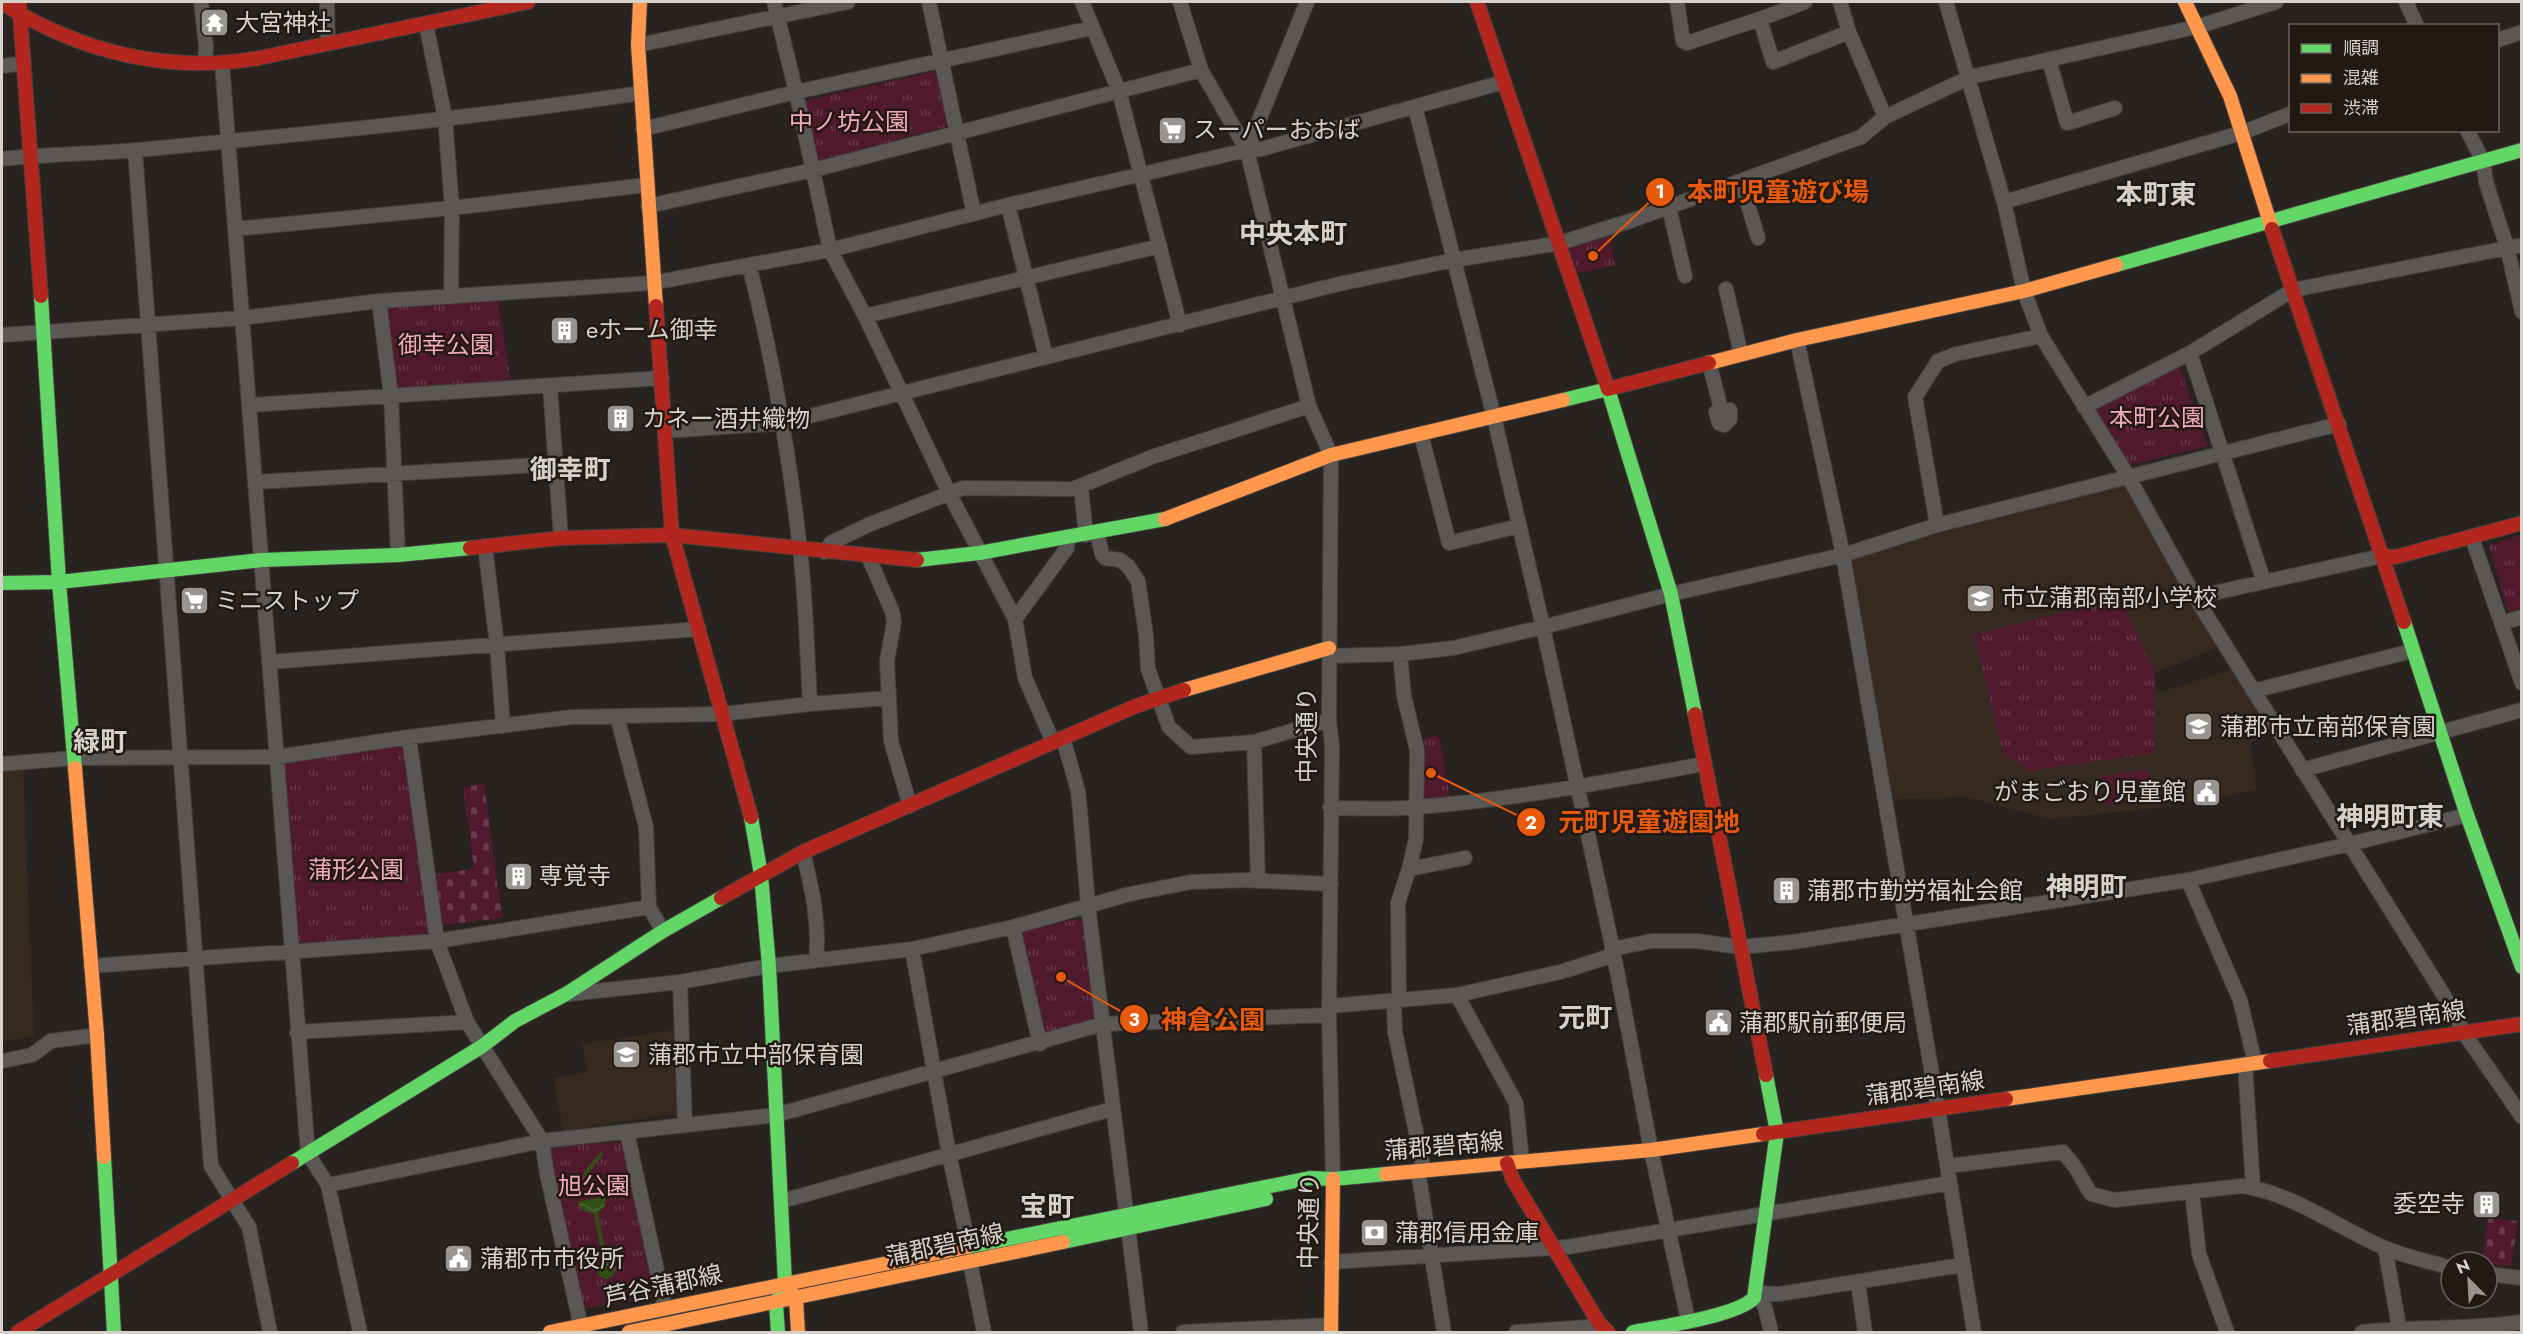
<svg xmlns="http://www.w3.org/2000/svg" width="2523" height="1334" viewBox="0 0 2523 1334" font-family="Jost,'Noto Sans JP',sans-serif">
<defs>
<pattern id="cemetery-stones" width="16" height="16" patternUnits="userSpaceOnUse" patternTransform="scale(1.5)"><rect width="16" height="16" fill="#50192e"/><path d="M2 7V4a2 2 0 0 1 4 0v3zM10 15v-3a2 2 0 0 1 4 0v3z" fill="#68394b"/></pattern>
<pattern id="park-tufts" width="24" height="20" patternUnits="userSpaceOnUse" patternTransform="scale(1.5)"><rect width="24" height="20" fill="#50192e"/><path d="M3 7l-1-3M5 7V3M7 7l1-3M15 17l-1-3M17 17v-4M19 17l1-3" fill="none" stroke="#68394b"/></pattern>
<pattern id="water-waves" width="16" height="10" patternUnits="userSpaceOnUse" patternTransform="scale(1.5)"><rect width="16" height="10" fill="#2f4f14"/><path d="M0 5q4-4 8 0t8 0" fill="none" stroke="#4c6735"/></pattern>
</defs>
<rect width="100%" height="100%" fill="#28231e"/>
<path fill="#362a1e" d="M2128,476L2225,645L2155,673L2157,693L2239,667L2278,730L2250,743L2257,790L2165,807L2050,819L1966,797L1883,800L1843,555Z
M23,762L34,1036L2,1042V766Z
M676,1030V1113L563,1131L554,1078L587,1072L582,1044Z"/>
<path fill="url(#cemetery-stones)" d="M484,784L502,918L437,926L430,875L474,869L463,787Z
M2488,1218L2518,1221L2511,1266L2487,1265V1262H2482Z"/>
<path fill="url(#park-tufts)" d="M933,72L939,74L949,123L946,127L820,160L817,156L805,105L807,100Z
M1609,235L1615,265L1578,273L1569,247Z
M497,294L512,388L391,396L379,301Z
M2178,363L2208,446L2124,466L2089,410Z
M2521,535V608L2508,612L2489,545Z
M2120,598L2155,673L2154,753L2029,771L2003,753L1974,635Z
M1439,735L1450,798L1412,803L1418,740Z
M409,737L437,941L291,952L277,757Z
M1077,919L1083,920L1096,1020L1048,1034L1044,1032L1022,934L1024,931Z
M622,1142L654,1294L650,1298L583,1309L549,1153L554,1146Z"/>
<path fill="#50192e" d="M2148,769L2152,798L2106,805L2102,776Z"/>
<path fill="url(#water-waves)" d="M606,1196L604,1208L596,1214L583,1211L577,1202Z
M597 1270a9 9 0 1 1 18 0a9 9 0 1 1-18 0Z"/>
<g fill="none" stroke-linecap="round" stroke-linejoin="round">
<path stroke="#2f4f14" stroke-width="4" d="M589,1181L586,1173L601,1154
M596,1214L605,1261"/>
<defs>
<path id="street" d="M201,2L206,46L205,63
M327,2L328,43
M774,2L796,92L830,250L865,316L949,493L1015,619L1025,678L1053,742
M929,2L974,214
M1082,2L1119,91L1180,325
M1180,2L1201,70L1247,150L1309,406L1331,455L1329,720L1332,746L1329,1015L1333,1179
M1677,2L1683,41L1687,43L1760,19L1805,2
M1840,2L1849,32L1885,117
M1946,2L2004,202L2024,291L2041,336L2128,476L2195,597L2453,1010L2464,1033L2522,1117
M2406,2L2417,26
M1760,19L1773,62L1849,32
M426,24L445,118L452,208L451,297
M2498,40L2522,32
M638,45L848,2
M2049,60L2067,123L2115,108
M222,63L308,1154L328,1185L360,1332
M2,66L24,63
M1415,107L1494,417L1543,627L1614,955L1651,1150L1688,1320
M643,129L796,92L1092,28
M2467,130L2483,161L2486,182L2507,247L2522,312
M135,150L211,1166L249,1227L270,1332
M1247,150L1307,2
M2,159C47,154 93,154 138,150C306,134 474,118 641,93
M1741,182L1758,238
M2004,202L2241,133L2290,114
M1008,205L1046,357
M648,206L813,170L1201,70
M1669,207L1685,276
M235,229L452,208L646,185
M1726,289L1741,354
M379,301L391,396L398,555
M865,316L1160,246
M2,335L242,318L379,301L652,283L830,250L1008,205L1247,150L1261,149L1504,82
M1797,340L1843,555L1938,1109L1974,1332
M2190,353L2264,582
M1709,362L1721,409L1730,410V419L1724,425L1719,423L1716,412L1721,409
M550,386L561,538
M249,405L662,378
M2084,407L2190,353L2293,290L2522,245
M665,431L782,423L1339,284L1454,260L1560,243L1633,220L1861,137L1885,117L1970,77L2196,27L2276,2
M1421,434L1449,543L1519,526
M256,482L555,464
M1081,487L1086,535
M1937,525L1915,397L1938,361L1956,354L2041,336
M1097,533L1102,554L1105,558L1120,560L1128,566L1138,581L1146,635L1148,669L1169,727L1191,747L1254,742
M2472,538L2522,683
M485,546L497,646L503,726
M825,552L831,543L868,525L963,488L1073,489L1152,457L1309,406
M868,556L892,611L894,622L887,661L891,741L910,806
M2195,597L2382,556
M1015,619L1067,548L1068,538
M2502,623L2522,617
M1330,656L1400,654L1453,648L1543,627L1671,594L1843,555L1937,525L2339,424
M269,662L699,629
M2253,691L2412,651
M810,704L889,698
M617,716L646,827L649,907
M409,737L437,941L467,1022L542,1141L547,1174L581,1327
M1063,738L1078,791L1080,810L1088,905L1141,1332
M2,764L75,758L277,757L409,737L572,717L722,714L810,704C807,652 806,600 800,549C789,454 773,358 749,265
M2302,770L2522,710
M1330,808C1358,808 1388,810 1417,807C1513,800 1609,781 1704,764
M803,852C812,889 820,923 816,960
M1409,869L1465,858
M2188,880L2240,1000L2255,1063
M1258,881L1254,742L1329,720
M1013,927L1040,1044
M912,949L949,1154L969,1247
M1612,949L1652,941H1697L1740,947L1793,942L2188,880L2350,844L2467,815
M91,966L437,941L649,907L663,931
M680,982L685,1125
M569,994L680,982L769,966L912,949L1013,927L1130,894L1191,882L1245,880L1331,884
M1457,995L1516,1103L1522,1161
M1399,1000L1398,903L1409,869L1416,839L1417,750L1404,696L1400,654
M1394,1001L1395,1032L1424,1171
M1330,1006L1457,995L1560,972L1614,955
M297,1032L467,1022
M2,1061L32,1055L51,1041L97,1035
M2245,1064L2253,1187
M627,1132L665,1308
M1948,1166L2063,1152L2075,1167L2091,1194L2115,1200L2242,1186C2293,1193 2338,1228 2385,1248C2406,1257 2429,1261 2451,1268
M1418,1171L1444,1332
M328,1185L542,1141L776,1115L1103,1024L1329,1015
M2192,1192L2199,1254L2227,1332
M782,1201L1112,1109
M2385,1248L2400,1332
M970,1262L984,1332
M1331,1262L1567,1247L1950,1183
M2487,1274L2522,1278
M1858,1283L1865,1332
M1756,1293L1779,1294L1962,1265
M1756,1293L1765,1307L1771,1332
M1183,1332L1331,1325
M1516,1332L1587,1327L1599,1323
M2362,1332C2415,1326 2469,1330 2522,1322"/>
<path id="fast" d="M2116,265L2522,150
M41,296L59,582L75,768
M1563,400L1608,389L1671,594L1695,714
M917,560L979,553L1165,519
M2,583L59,582L262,560L398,555L470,548
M2404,622L2467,815L2522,967
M751,817L761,875L769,966L785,1283L776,1304L778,1332
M104,1157L114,1332
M292,1163L481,1047L515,1021L566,994L663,931L721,898
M1063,1242L1266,1199
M967,1247L1310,1178L1333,1179L1386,1174
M1633,1332C1659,1327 1737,1316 1754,1298L1777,1132L1766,1075"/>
<path id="slow" d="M640,2L638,45L656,306
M2185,2L2230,96L2272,229
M1709,363L1797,340L2024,291L2116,265
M1165,519L1331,455L1563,400
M1184,690L1329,648
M75,768L97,1035L104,1157
M2006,1099L2270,1061
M1386,1174L1651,1150L1763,1134
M789,1289L796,1299L798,1332
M550,1332L967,1247
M629,1332L1063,1242
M1331,1332L1333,1179"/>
<path id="jam" d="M19,2L41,296
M1477,2L1608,389L1709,363
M2,3C80,52 168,74 259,58L528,2
M2272,229L2404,622
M656,306L672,535L751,817
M470,548L561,538L672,535L917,560
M2382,556L2395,557L2522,523
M1695,714L1766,1075
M721,898L803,852L1136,706L1184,690
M2270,1061L2522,1024
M1763,1134L2006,1099
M1507,1163L1513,1180L1599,1323L1608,1332
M18,1332L292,1163"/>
</defs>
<use href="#street" stroke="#443f3c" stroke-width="16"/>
<use href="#fast" stroke="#443f3c" stroke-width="16"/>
<use href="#slow" stroke="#443f3c" stroke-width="16"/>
<use href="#jam" stroke="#443f3c" stroke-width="16"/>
<use href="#street" stroke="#5b5754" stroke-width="14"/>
<use href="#fast" stroke="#63d668" stroke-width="14"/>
<use href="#slow" stroke="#ff974d" stroke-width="14"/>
<use href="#jam" stroke="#b3261e" stroke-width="14"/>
</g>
<defs>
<symbol id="temple-square" viewBox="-11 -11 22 22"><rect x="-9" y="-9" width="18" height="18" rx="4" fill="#9a948f" stroke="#211912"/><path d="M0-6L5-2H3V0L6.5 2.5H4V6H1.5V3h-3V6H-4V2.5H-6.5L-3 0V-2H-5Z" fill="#fff"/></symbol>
<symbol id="supermarket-square" viewBox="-11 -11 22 22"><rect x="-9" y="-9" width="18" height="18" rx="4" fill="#9a948f" stroke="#211912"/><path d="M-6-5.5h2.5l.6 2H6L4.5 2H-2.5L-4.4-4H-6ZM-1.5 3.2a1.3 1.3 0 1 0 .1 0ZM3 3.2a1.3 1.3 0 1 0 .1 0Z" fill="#fff"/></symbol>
<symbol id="building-square" viewBox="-11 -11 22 22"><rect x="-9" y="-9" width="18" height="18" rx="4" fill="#9a948f" stroke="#211912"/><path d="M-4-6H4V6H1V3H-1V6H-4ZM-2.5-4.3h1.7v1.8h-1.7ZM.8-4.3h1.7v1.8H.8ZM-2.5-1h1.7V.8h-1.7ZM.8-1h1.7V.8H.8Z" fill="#fff"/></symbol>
<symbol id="school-square" viewBox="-11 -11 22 22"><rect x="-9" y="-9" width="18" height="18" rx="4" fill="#9a948f" stroke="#211912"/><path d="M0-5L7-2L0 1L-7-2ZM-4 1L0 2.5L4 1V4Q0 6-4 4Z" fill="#fff"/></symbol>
<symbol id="civic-square" viewBox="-11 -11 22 22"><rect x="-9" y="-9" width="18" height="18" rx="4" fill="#9a948f" stroke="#211912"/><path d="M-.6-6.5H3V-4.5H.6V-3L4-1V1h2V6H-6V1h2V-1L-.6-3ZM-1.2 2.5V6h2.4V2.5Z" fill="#fff"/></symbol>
<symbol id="bank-square" viewBox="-11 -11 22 22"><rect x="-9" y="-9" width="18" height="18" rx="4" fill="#9a948f" stroke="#211912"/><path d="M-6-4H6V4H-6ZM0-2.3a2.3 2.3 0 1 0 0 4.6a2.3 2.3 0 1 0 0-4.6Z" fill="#fff"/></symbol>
</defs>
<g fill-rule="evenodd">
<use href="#temple-square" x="198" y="6" width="33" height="33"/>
<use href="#supermarket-square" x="1156" y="114" width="33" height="33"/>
<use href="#building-square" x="548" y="314" width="33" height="33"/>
<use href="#building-square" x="604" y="402" width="33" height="33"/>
<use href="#school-square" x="1964" y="582" width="33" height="33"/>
<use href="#supermarket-square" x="178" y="584" width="33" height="33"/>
<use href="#school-square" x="2182" y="710" width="33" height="33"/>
<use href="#civic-square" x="2190" y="776" width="33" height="33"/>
<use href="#building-square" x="502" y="860" width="33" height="33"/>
<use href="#building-square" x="1770" y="874" width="33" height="33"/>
<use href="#civic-square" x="1702" y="1006" width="33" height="33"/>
<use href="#school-square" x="610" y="1038" width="33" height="33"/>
<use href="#building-square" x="2470" y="1188" width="33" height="33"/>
<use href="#bank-square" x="1358" y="1216" width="33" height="33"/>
<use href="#civic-square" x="442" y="1242" width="33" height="33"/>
</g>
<g text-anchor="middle" stroke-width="5" stroke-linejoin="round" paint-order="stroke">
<g font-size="24" fill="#d7d1cc" stroke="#211912" text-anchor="start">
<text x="235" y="31">大宮神社</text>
<text x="1193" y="138">スーパーおおば</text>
<text x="586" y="338">eホーム御幸</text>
<text x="642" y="427">カネー酒井織物</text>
<text x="2001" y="606">市立蒲郡南部小学校</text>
<text x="215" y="609">ミニストップ</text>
<text x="2220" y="735">蒲郡市立南部保育園</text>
<text x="2186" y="800" text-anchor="end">がまごおり児童館</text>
<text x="539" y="884">専覚寺</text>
<text x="1807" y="899">蒲郡市勤労福祉会館</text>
<text x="1739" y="1031">蒲郡駅前郵便局</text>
<text x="648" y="1063">蒲郡市立中部保育園</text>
<text x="2465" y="1212" text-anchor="end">委空寺</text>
<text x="1395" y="1241">蒲郡信用金庫</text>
<text x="480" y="1267">蒲郡市市役所</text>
</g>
<g font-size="24" fill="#f3a8bf" stroke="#211912">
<text x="849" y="130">中ノ坊公園</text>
<text x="446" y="353">御幸公園</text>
<text x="2157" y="426">本町公園</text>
<text x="356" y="878">蒲形公園</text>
<text x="594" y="1194">旭公園</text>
</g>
<g font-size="24" fill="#d7d1cc" stroke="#211912">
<text transform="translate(1307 735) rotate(-90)" y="8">中央通り</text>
<text transform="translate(2406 1018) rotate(-8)" y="8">蒲郡碧南線</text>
<text transform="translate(1925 1088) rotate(-8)" y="8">蒲郡碧南線</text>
<text transform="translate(1444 1146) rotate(-5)" y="8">蒲郡碧南線</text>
<text transform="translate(1309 1221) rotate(-89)" y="8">中央通り</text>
<text transform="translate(945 1245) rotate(-12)" y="8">蒲郡碧南線</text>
<text transform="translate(663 1286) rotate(-12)" y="8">芦谷蒲郡線</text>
</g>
<g font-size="27" font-weight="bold" fill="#d7d1cc" stroke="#211912">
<text x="2156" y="204">本町東</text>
<text x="1293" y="243">中央本町</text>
<text x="570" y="479">御幸町</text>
<text x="100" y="751">緑町</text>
<text x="2390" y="826">神明町東</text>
<text x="2086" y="896">神明町</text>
<text x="1585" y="1027">元町</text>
<text x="1047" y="1216">宝町</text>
</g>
</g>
<path fill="none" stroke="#e8590c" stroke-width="2" d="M1593 256L1660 192M1431 773L1531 822M1061 977L1134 1019"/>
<g fill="#e8590c" stroke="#211912" stroke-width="2">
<circle cx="1593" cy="256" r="6"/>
<circle cx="1431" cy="773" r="6"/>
<circle cx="1061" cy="977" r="6"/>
<circle cx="1660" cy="192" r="15"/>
<circle cx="1531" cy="822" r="15"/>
<circle cx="1134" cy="1019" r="15"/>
</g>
<g font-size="18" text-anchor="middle" font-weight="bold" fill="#fff">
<text x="1660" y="198">1</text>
<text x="1531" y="829">2</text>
<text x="1134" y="1026">3</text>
</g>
<g font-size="26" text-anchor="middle" font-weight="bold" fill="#e8590c" stroke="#211912" stroke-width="5" stroke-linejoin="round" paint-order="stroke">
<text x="1778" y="201">本町児童遊び場</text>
<text x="1649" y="831">元町児童遊園地</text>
<text x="1213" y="1029">神倉公園</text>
</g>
<rect width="2523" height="1334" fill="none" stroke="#d7d1cc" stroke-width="6"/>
<rect x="2289" y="24" width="210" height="108" fill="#211912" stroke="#6a635c" stroke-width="1.5"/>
<rect x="2301" y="44" width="30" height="9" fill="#63d668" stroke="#6a635c" stroke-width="1.5"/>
<text x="2343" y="54" font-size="18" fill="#d7d1cc">順調</text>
<rect x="2301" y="74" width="30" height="9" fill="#ff974d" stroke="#6a635c" stroke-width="1.5"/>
<text x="2343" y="84" font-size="18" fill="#d7d1cc">混雑</text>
<rect x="2301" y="104" width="30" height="9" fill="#b3261e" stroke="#6a635c" stroke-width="1.5"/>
<text x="2343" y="114" font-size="18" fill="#d7d1cc">渋滞</text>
<g transform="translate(2469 1280) rotate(336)"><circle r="28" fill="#211912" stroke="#6a635c" stroke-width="1.5"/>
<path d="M0-4.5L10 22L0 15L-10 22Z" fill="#9a948f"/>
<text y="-9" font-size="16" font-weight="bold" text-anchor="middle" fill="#d7d1cc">N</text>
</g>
</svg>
